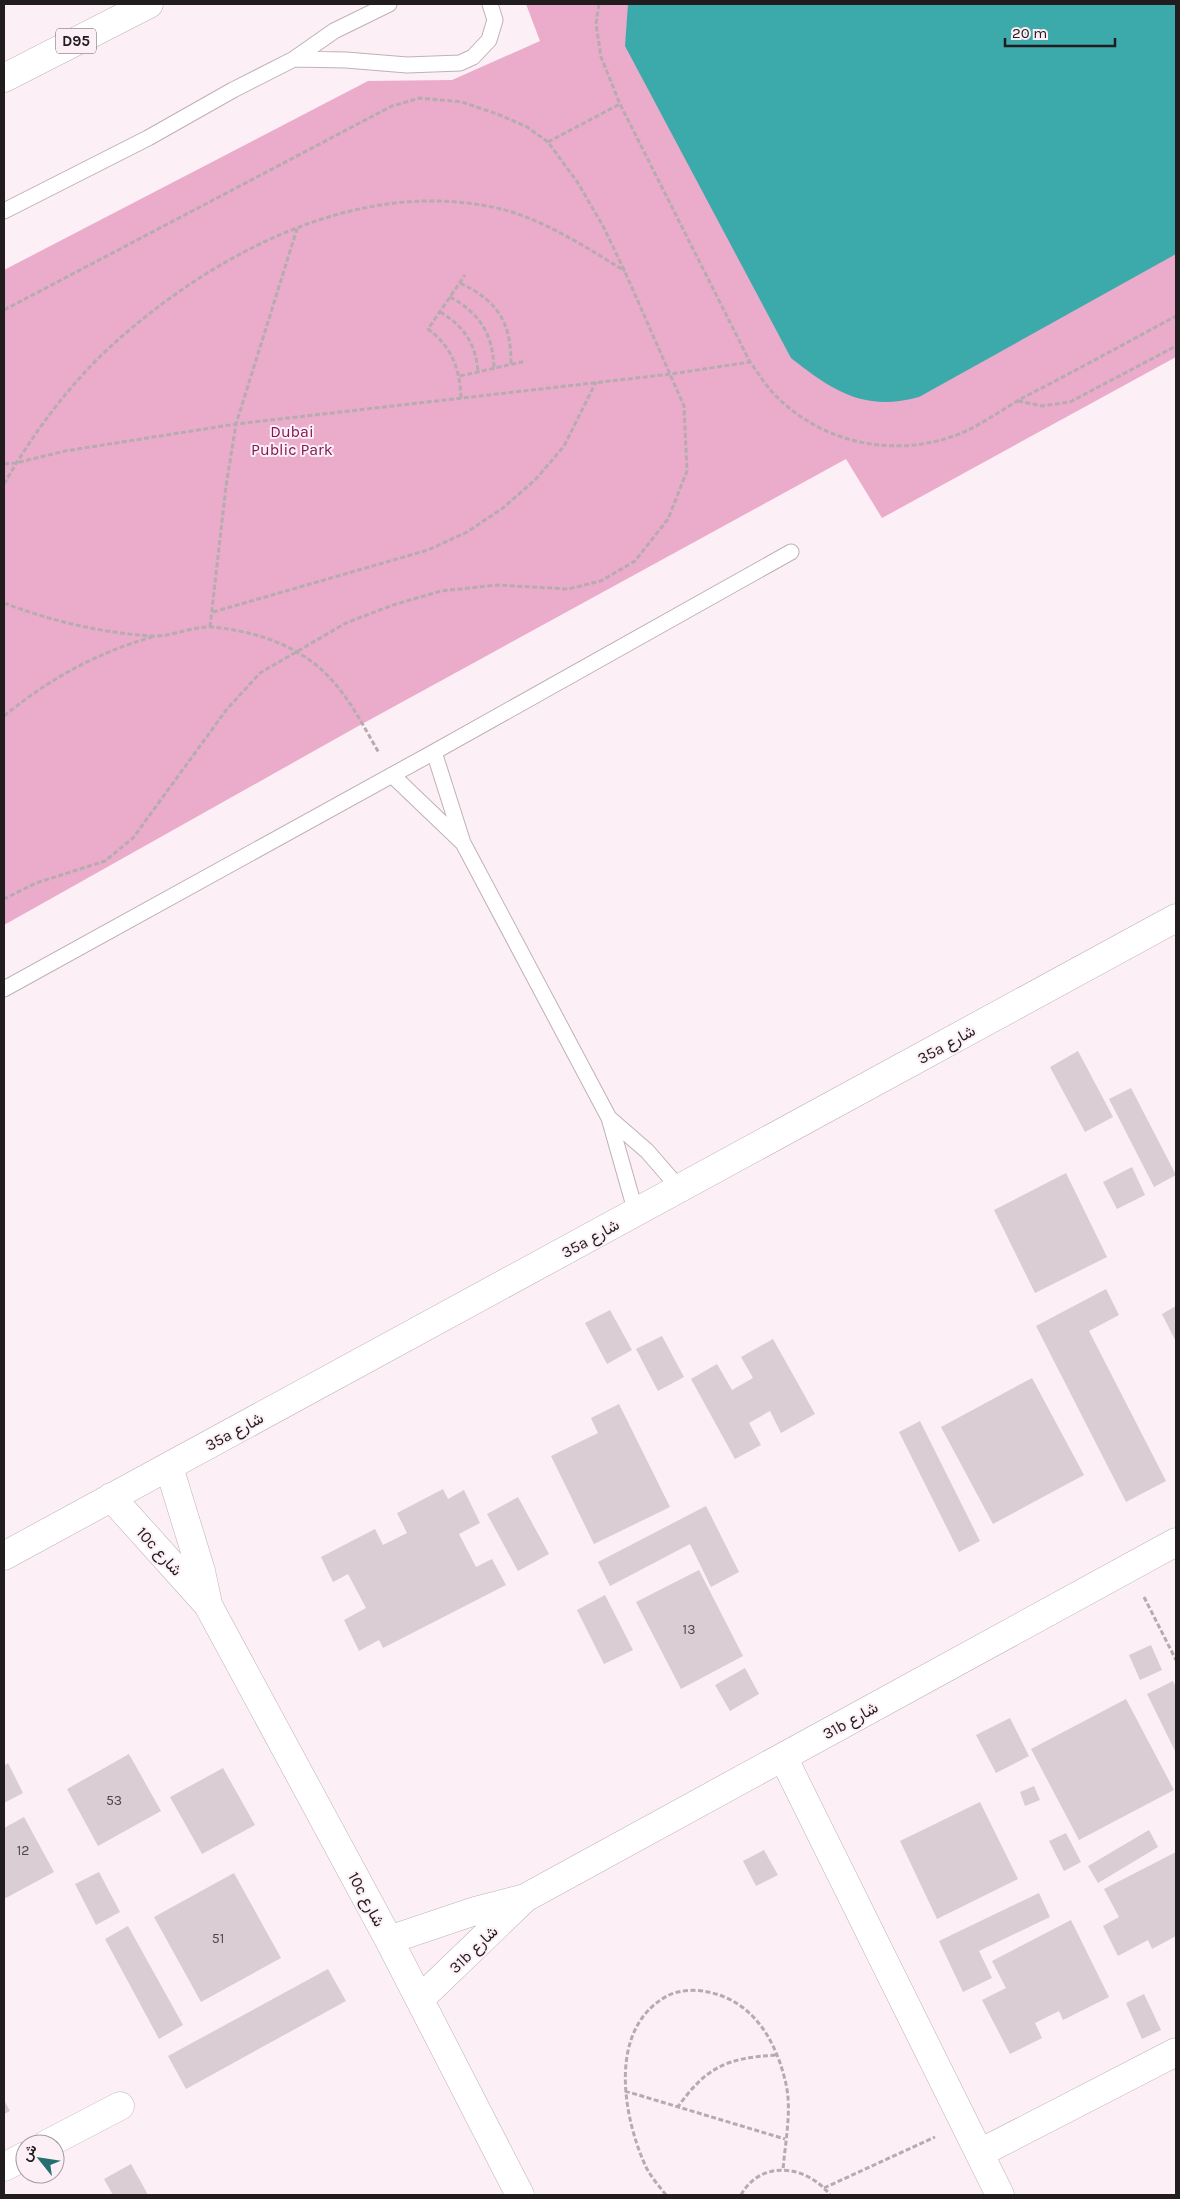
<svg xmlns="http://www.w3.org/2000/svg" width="1180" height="2199" viewBox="0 0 1180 2199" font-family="Karla,Vazirmatn,sans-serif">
<rect width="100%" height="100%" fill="#fceff5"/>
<path fill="#ebabcb" d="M526,4H1176V357L882,518L846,459L362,724L4,925V270L368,81L452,80L540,41Z"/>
<path fill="#3ca9aa" d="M628,4H1176V254L919,397C864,412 833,391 791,358L625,46Z"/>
<path fill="#dacdd3" d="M1078,1051L1113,1117L1085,1132L1050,1067Z
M1131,1088L1176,1175L1154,1187L1109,1099Z
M1132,1167L1145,1195L1117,1209L1103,1182Z
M1066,1173L1107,1257L1035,1293L994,1210Z
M1106,1289L1119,1315L1089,1331L1166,1481L1126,1502L1036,1326Z
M1176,1306V1342L1162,1314Z
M610,1310L632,1350L607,1364L585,1323Z
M662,1336L684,1377L658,1391L636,1349Z
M773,1339L815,1414L781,1433L770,1411L749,1423L761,1445L735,1459L691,1379L717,1364L732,1390L753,1378L741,1357Z
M1032,1378L1084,1475L993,1524L941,1427Z
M619,1404L670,1507L594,1544L551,1456L598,1433L591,1418Z
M920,1421L980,1541L959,1552L899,1432Z
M443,1489L448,1499L464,1490L480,1523L459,1534L476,1567L492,1559L506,1585L383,1648L379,1640L359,1651L344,1620L366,1608L348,1574L333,1582L321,1557L375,1529L383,1545L407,1533L397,1513Z
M518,1497L549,1554L518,1571L487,1514Z
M706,1506L739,1572L711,1587L690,1544L610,1586L598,1562Z
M699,1570L743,1656L681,1689L636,1602Z
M605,1595L633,1650L604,1664L577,1610Z
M1151,1645L1162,1670L1140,1680L1129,1655Z
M745,1668L759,1694L730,1711L715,1685Z
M1173,1681L1176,1688V1753L1147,1694Z
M1126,1699L1174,1790L1079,1840L1031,1749Z
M1010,1718L1029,1756L996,1773L976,1735Z
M129,1754L161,1811L98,1846L67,1789Z
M8,1763L23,1793L4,1803V1766Z
M223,1768L255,1825L202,1854L170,1797Z
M1034,1786L1040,1800L1025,1806L1020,1792Z
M980,1802L1018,1879L937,1919L900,1841Z
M24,1817L54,1872L4,1899V1828Z
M1149,1830L1158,1847L1098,1883L1088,1866Z
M1066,1833L1081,1862L1064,1871L1049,1841Z
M764,1850L778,1875L756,1886L743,1861Z
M1176,1852V1936L1152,1949L1148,1940L1118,1956L1103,1926L1119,1917L1104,1889Z
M99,1872L120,1912L96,1925L75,1884Z
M234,1873L281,1958L201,2002L154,1917Z
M1039,1893L1050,1917L979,1951L992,1978L963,1992L939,1941Z
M1071,1920L1109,1997L1063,2020L1059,2011L1035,2023L1042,2038L1010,2054L982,2000L1006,1988L992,1961Z
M128,1926L183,2025L159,2039L105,1939Z
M328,1969L346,2001L186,2089L168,2056Z
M1144,1994L1161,2030L1142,2039L1126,2003Z
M4,2100L10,2111L4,2114Z
M131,2164L148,2195H113L104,2179Z"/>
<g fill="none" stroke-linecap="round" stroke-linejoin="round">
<defs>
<path id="service" d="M389,4L334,31L294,59L346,60L407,65L460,63L473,57L489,40L495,20L490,4
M4,211L148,138L233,90L294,59
M434,752L463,843L609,1118L636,1213
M392,775L463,843
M4,989L434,752L791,552
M609,1118L647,1151L680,1189"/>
<path id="minor" d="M169,1467L201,1571L208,1604
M111,1497L208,1605L389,1940L520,2195
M4,1556L1176,918
M783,1757L1000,2195
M389,1940L475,1911L525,1898L1176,1542
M420,1999L524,1899
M47,2144L120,2106
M980,2153L1176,2052
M4,2167L25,2156"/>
<path id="primary" d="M4,78L149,4"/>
</defs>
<use href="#service" stroke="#beb1b7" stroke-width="17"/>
<use href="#minor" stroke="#beb1b7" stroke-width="29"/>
<use href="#primary" stroke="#beb1b7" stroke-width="29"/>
<path stroke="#b6acb0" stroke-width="3" stroke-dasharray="5 2.5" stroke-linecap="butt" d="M599,4L596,24L601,57L620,104L750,362C759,374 767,388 778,398C827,446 901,459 964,432C984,423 1006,407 1026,396C1077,370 1126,343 1176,316
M548,142L620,104
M460,283C498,301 511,322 511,364
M450,297C480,313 493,335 494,368
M4,310L392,106L420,98L462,102L500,115L527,127L548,142L578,183L603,226L625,272L684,406L687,471L668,519L635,561L601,581L568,589L497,585L441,591L393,605L346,623L260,673L227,709L133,838L105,861L36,883L4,899
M440,312C464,326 476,344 478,372
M460,376L526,361
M461,398C460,369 452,347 428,329L465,275
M1018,401L1042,406L1070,402L1176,346
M4,464L16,463L65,451L236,424L671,374L750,362
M4,484C32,435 68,386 110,347C212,254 359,175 501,209C545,220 587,248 625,271
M4,603C51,621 102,633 152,636C172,637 192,626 212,627C254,631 299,645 329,677C350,699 364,727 379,753
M213,612L428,550L467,532L503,508L536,479L564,446L596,382
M210,627L226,486L236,424L297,229
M4,716C49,679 96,653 152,637
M1144,1597L1176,1660
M625,2091L785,2139
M677,2108C707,2066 727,2058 777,2055
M824,2188L935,2137
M666,2195C659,2186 651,2177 646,2167C623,2117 607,2029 667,1996C678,1990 696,1989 708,1992C753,2001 776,2040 786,2084C792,2111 785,2143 783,2170
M741,2195C761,2159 807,2165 830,2195"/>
<use href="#service" stroke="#fff" stroke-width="15"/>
<use href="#minor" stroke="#fff" stroke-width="28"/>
<use href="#primary" stroke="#fff" stroke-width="28"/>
</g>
<g text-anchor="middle" stroke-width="4" stroke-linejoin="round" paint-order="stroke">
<g font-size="14" fill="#4f484b">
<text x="689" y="1634">13</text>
<text x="114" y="1805">53</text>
<text x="23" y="1855">12</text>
<text x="218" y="1943">51</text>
</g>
<rect fill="#fceff5" stroke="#635b5e" stroke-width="1" x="56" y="28.5" width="40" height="25" rx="4"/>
<g font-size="15" font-weight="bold" fill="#211c1e">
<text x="76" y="46">D95</text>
</g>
<g font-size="16" fill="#80195a" stroke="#fceff5">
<text x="292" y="437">Dubai<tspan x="292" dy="18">Public Park</tspan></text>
</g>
<g font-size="16" fill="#211c1e" stroke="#fceff5">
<text transform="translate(946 1044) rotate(-29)" y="6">35a شارع</text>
<text transform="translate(590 1238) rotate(-29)" y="6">35a شارع</text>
<text transform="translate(234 1431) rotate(-28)" y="6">35a شارع</text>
<text transform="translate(160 1551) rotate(48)" y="6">10c شارع</text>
<text transform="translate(850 1720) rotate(-29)" y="6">31b شارع</text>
<text transform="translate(367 1899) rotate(62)" y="6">10c شارع</text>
<text transform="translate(473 1949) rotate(-44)" y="6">31b شارع</text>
</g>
</g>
<rect width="1180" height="2199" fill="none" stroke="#211c1e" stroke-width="10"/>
<g transform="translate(40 2159) rotate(300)"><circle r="24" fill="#fceff5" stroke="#a49b9f"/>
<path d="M0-4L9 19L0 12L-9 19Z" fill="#247070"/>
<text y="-8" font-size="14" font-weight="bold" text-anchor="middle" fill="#211c1e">ش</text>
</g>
<path d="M1005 38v8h110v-8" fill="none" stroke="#211c1e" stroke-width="2.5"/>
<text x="1012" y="38" font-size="15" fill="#211c1e" stroke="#fceff5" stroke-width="4" paint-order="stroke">20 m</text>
</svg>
